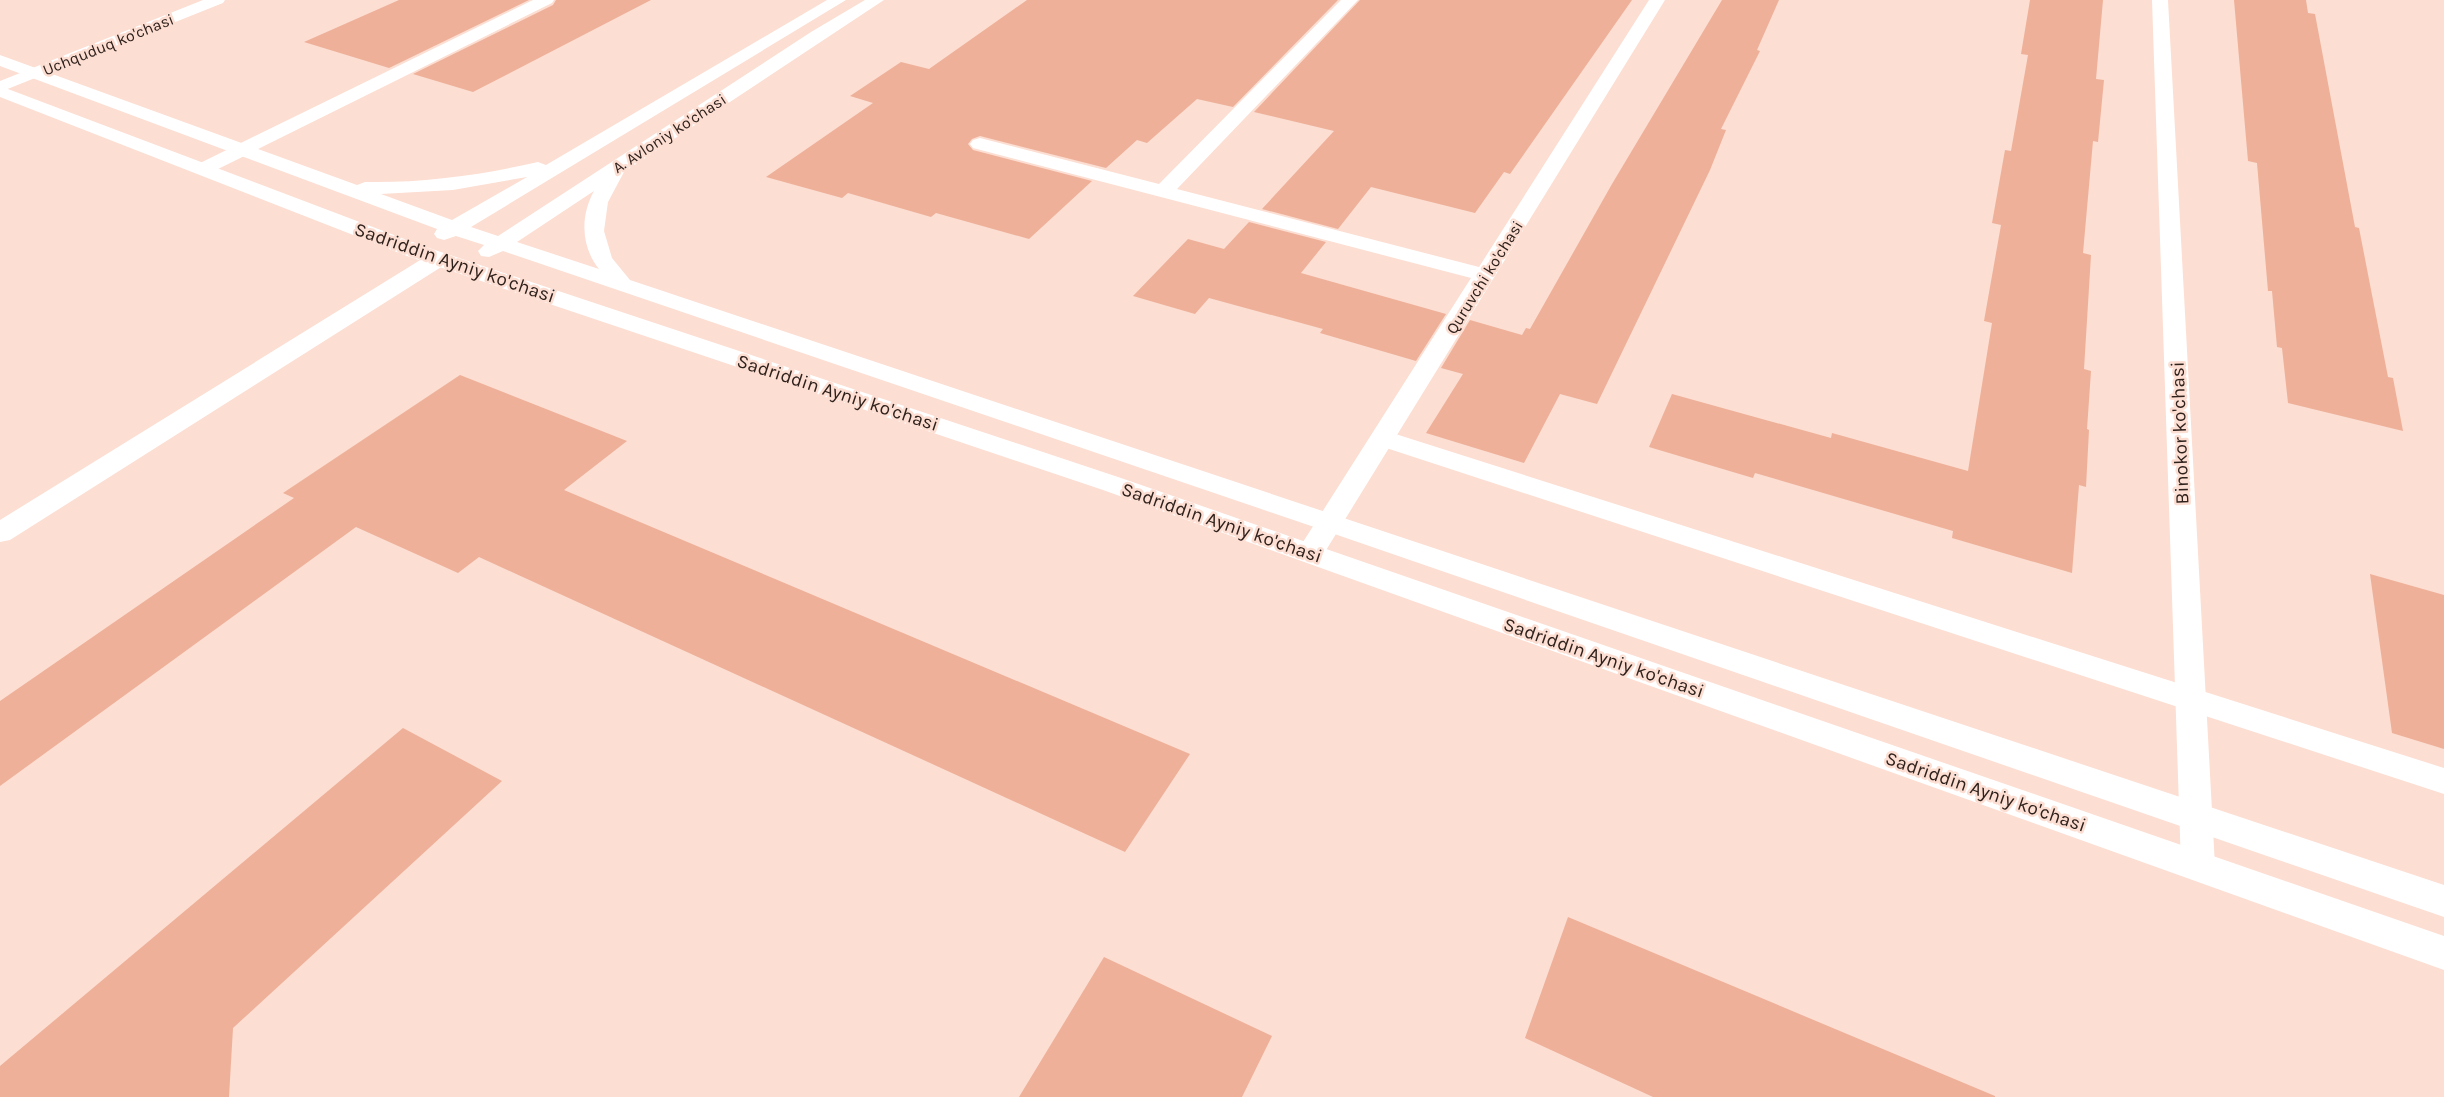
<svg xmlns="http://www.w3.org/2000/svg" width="2444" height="1097" viewBox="0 0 2444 1097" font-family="Karla,sans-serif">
<rect width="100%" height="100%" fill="#fcded2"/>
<path fill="#eeb099" d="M399,0H529L389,68L304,42Z
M556,0H651L473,92L413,74L553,5Z
M1027,0H1338L1233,107L1197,99L1147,143L1137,140L1106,168L980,136L972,139L968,144L973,150L1092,181L1029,239L936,213L931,217L848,193L842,198L766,177L873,103L850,96L901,62L929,69Z
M1360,0H1632L1510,174L1504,172L1475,213L1371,187L1338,229L1262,209L1334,131L1254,112Z
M1722,0H1779L1757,50L1760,51L1721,129L1726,130L1710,170L1597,404L1560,394L1524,463L1426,433L1463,374L1441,368L1470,320L1522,335L1526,328L1530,329L1612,184Z
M2030,0H2103L2096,79L2104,80L2098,142L2093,141L2083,253L2091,255L2084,369L2091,371L2087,429L2089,430L2086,487L2079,485L2072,573L1952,538L1953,531L1755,473L1753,478L1649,447L1672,394L1831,438L1832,433L1968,471L1992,323L1984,321L2001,225L1992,223L2005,150L2011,151L2028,55L2021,54Z
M2234,0H2306L2308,13L2315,14L2355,227L2359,228L2388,377L2393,378L2403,431L2288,403L2282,348L2277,347L2272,291H2268L2257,163L2248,161Z
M1249,222L1326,242L1301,273L1446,314L1416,361L1320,333L1323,329L1209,298L1195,314L1133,296L1188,239L1224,249Z
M460,375L627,441L564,490L1190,754L1125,852L479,557L458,573L356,527L0,786V701L294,498L283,493Z
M2370,574L2444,595V749L2392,733Z
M403,728L502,781L233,1028L229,1097H0V1066Z
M1568,917L1995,1096V1097H1653L1525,1038Z
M1104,957L1272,1036L1242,1097H1019Z"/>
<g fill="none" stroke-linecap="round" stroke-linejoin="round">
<path fill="#fff" fill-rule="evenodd" d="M438,253L446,254L449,259L446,264L10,540L0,542V520L430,254Z
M1383,430L2444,768V794L1374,444L1370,438L1374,432Z"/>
<path fill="#fff" fill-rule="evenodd" d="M203,0H225L223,3L0,92V81Z
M533,0H554L552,3L212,172L205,174L198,172L195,168L198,164Z
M1341,0H1358L1177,189L1479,267L1649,0H1665L1320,560L1310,563L1300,560L1296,553L1471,278L973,148L970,144L973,140L980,138L1159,184Z
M2152,0H2168L2215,866L2210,877L2198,881L2186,877L2181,866Z"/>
<path fill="#fff" fill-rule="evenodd" d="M827,0H846L471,227L498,236L811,32L865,0H884L624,172L608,202L604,231L612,258L630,280L2444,885V917L1320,529L503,251L489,257L481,256L478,251L484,245L456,236L444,240L437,238L434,234L437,229L0,66V55L357,185L365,182C424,183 481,175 538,162L546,165ZM527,177L452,220L381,194L453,190ZM594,191C580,216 581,247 599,269L517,242Z
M0,86L423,246L1121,478L2444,936V970L1103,490L407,256L0,97Z"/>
</g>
<g text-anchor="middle" stroke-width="5" stroke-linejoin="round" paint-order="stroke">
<g font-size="16" fill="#2f211c" stroke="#fcded2">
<text transform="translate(108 44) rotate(-22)" y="6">Uchquduq ko'chasi</text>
<text transform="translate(669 133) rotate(-33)" y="6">A. Avloniy ko'chasi</text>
<text transform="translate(1484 277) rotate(-58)" y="6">Quruvchi ko'chasi</text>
</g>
<g font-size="19" fill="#2f211c" stroke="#fcded2">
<text transform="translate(455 262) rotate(19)" y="7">Sadriddin Ayniy ko'chasi</text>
<text transform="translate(838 392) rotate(18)" y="7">Sadriddin Ayniy ko'chasi</text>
<text transform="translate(2179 433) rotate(-92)" y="7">Binokor ko'chasi</text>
<text transform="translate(1222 522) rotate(19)" y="7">Sadriddin Ayniy ko'chasi</text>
<text transform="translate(1604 657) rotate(19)" y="7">Sadriddin Ayniy ko'chasi</text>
<text transform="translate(1986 791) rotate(19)" y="7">Sadriddin Ayniy ko'chasi</text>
</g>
</g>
</svg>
